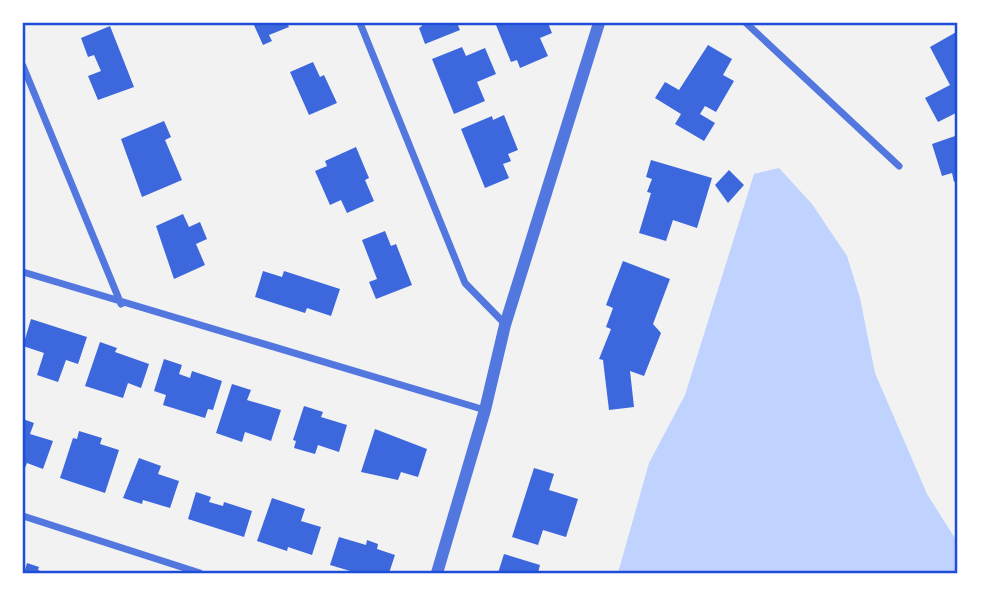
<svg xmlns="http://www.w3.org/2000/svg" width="981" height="596" viewBox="0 0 981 596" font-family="Karla,sans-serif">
<rect width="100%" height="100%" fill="#f2f2f2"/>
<path fill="#bfd3fe" d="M779,168L812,204L847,256L860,298L875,373L927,494L958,543V573H618L649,463L685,395L754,174Z"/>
<path fill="#3d67dc" d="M253,23H287L289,27L269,35L272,41L263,45Z
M421,23H457L460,30L425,44L419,28L422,26Z
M502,23H548L552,33L540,38L548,56L520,68L517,60L511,62L496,25Z
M110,26L134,87L98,100L88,76L101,71L94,55L88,57L81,38Z
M958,31V112L938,122L925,98L950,85L930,47Z
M708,45L732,59L723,75L734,81L716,112L705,106L700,114L715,123L704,141L675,124L681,114L655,98L665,82L679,90Z
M462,47L466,56L485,48L496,74L477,82L485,101L454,114L432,59Z
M313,62L320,77L324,75L337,103L309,115L290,72Z
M504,115L518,150L508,154L511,161L503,164L509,178L485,188L461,129L492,116L493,120Z
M164,121L171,137L165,140L182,180L142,197L121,139Z
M958,135V180L954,182L952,173L942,176L932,144Z
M356,147L369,178L365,180L374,201L347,213L341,200L330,205L315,171L327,166L325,161Z
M651,160L712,178L697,228L673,220L666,241L639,233L651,193L647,192L652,179L646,177Z
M729,170L744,185L728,203L715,185Z
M183,214L189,227L200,222L207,239L196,244L205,265L174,279L156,226Z
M385,231L391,246L396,244L412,285L376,299L369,282L377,279L362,240Z
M623,261L670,279L653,324L661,333L644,376L630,371L634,407L609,410L603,360L599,359L611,329L606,327L613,308L606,305Z
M263,271L282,277L284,271L340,289L331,316L307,308L305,313L255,297Z
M31,319L87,337L78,364L66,360L58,382L37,375L44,353L23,346Z
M100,342L117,348L115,352L149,364L141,388L128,383L123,398L85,386Z
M164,359L182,365L179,374L190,378L192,371L222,381L213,410L208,409L205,418L163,405L166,395L154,391Z
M232,384L251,390L247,400L281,410L271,441L245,432L242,442L216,433Z
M304,406L323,412L321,417L347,425L339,452L318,445L315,454L294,448L296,441L293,440Z
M23,419L34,423L30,434L53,441L43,469L27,463L23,473Z
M375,429L427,449L418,477L401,472L398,480L361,472Z
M79,431L102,438L100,444L119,450L105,493L60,478L73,438L77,439Z
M139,458L161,466L158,474L179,481L170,508L143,500L142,504L123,498Z
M534,468L554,474L549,490L578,499L566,537L543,530L538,545L512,537Z
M196,492L211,497L209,502L223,506L224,502L252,511L244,537L188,519Z
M272,498L305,509L301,521L321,527L312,555L288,547L287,551L257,541Z
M339,537L366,545L367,540L378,544L377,549L395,555L389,573H357L330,565Z
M504,554L540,565L538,573H498Z
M27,563L39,567L38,570L46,573H24Z"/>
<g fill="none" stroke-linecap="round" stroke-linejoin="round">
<path stroke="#5277de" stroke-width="7" d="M360,23L465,283L505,324
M746,23L899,166
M23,66L121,304
M23,272L485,410
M23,516L200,573"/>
<path stroke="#5277de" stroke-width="12" d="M437,573L485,410L505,325L599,23"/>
</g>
<rect width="981" height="596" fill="none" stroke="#ffffff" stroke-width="49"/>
<rect x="24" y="24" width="932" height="548" fill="none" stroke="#1d4ed8" stroke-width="2.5"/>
</svg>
